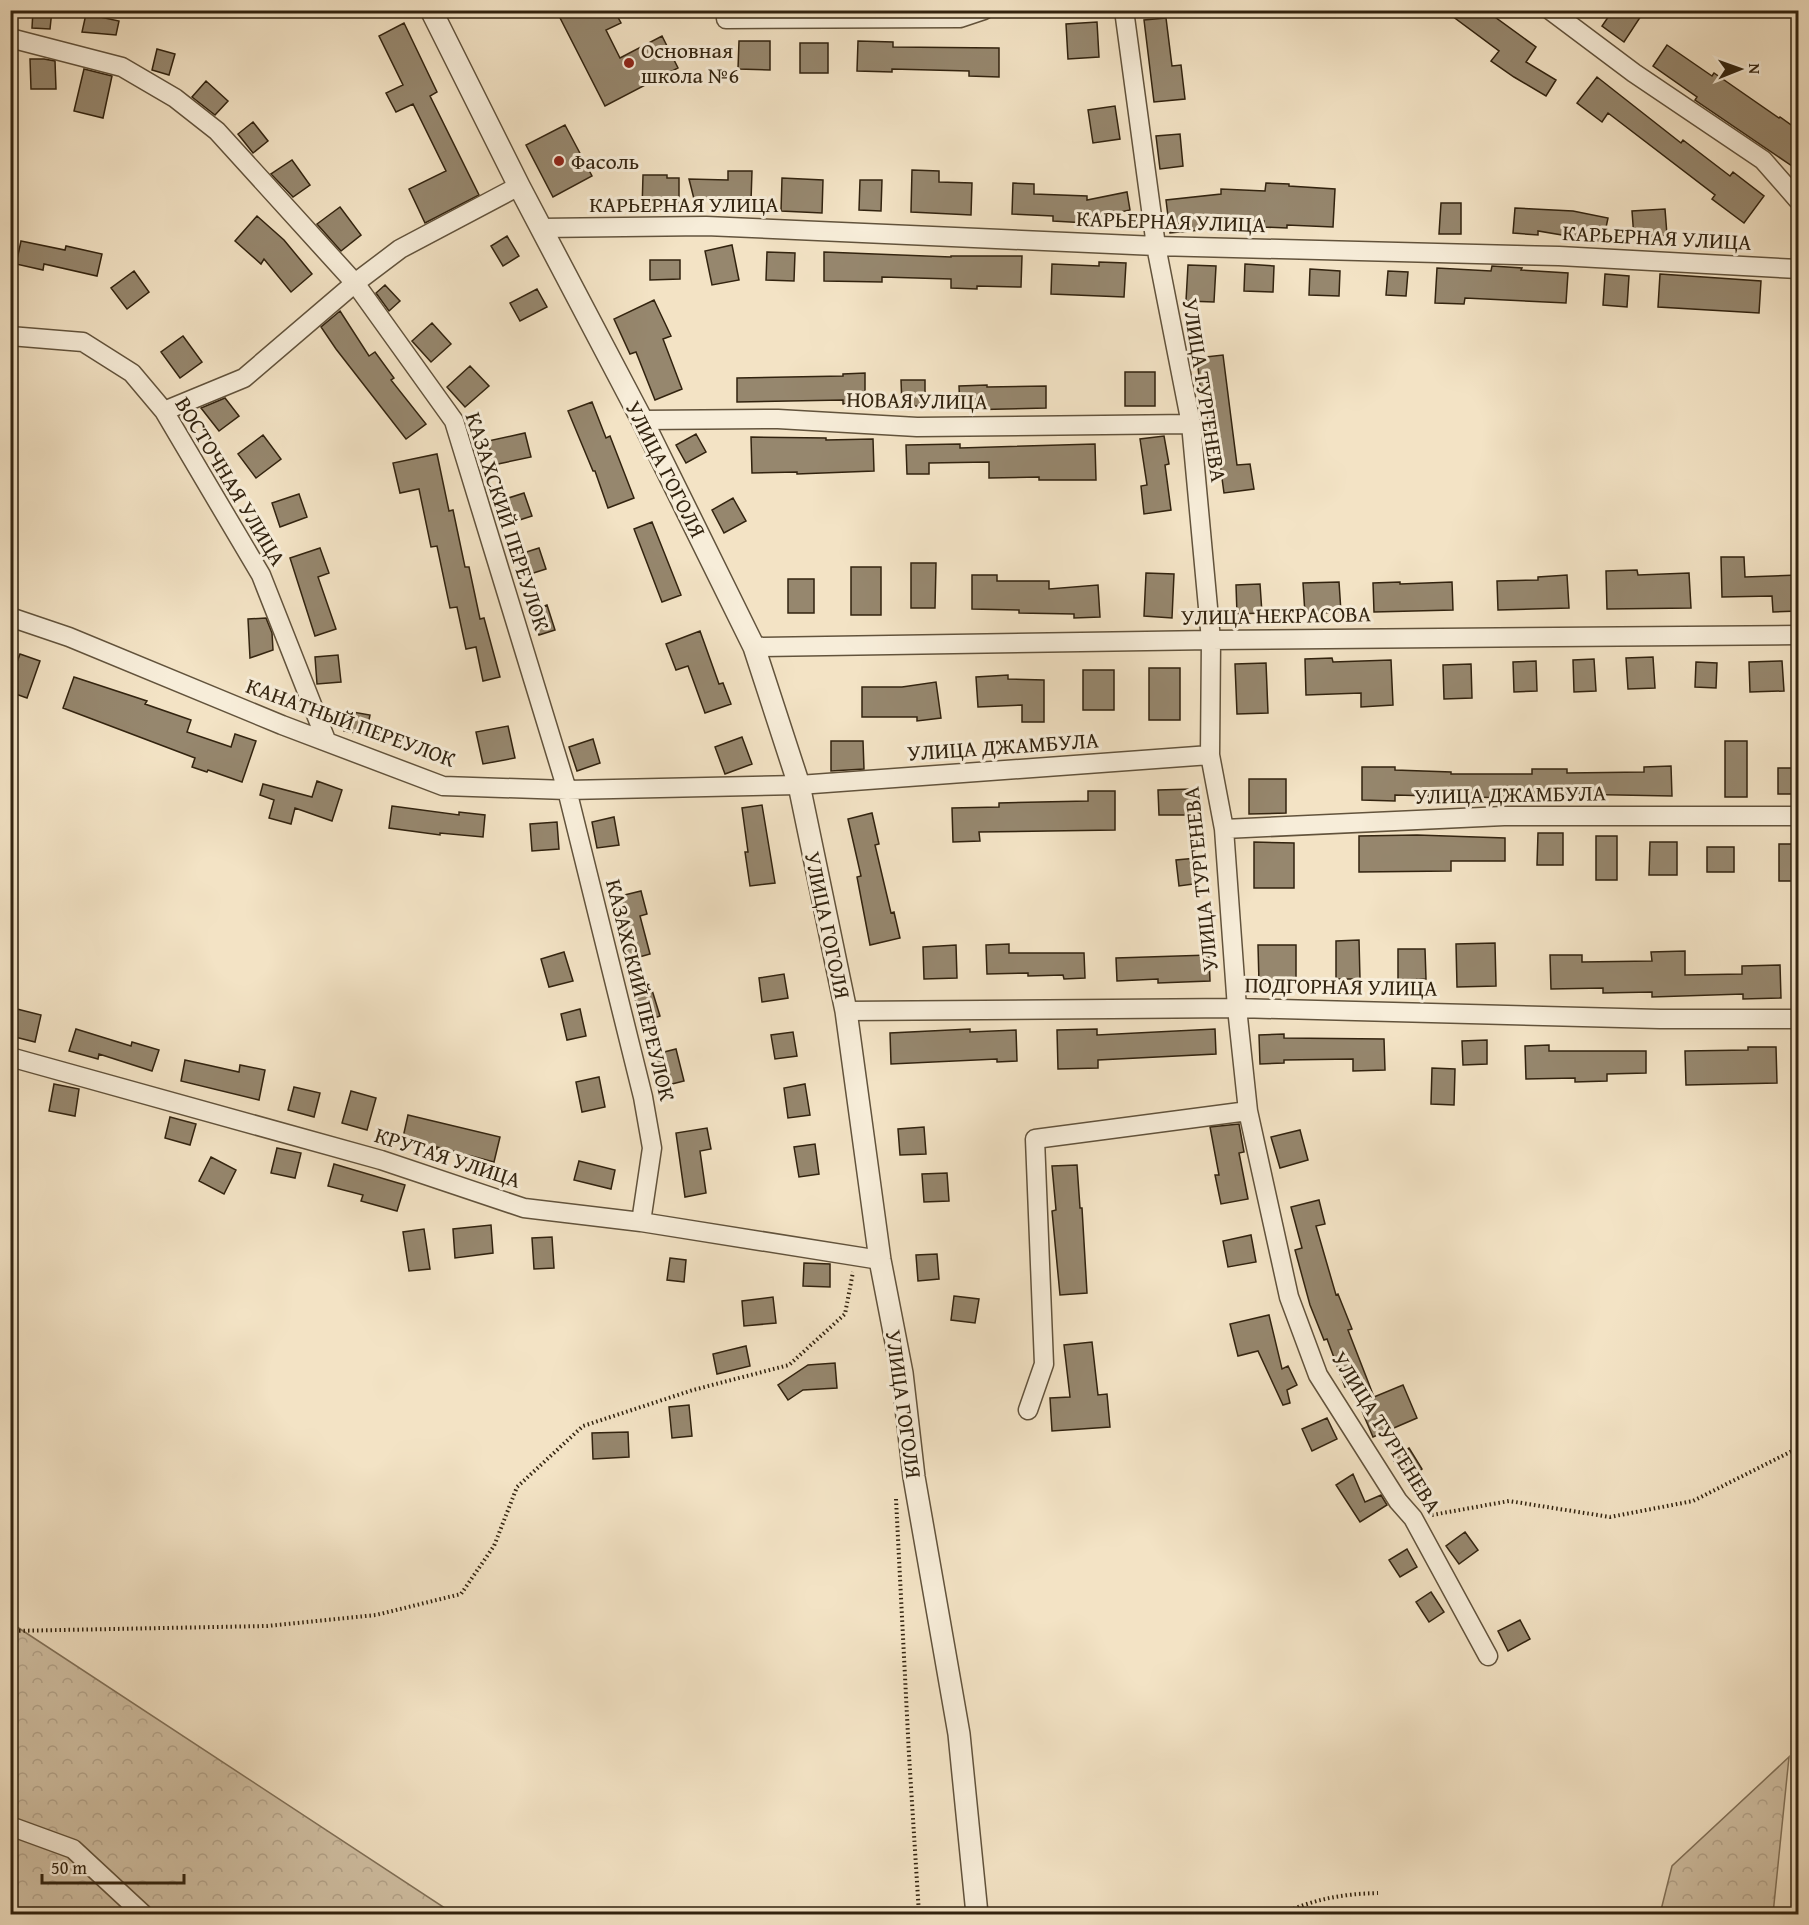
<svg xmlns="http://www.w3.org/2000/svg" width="1809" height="1925" viewBox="0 0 1809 1925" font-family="'Gentium Book Plus',serif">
<defs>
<pattern id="forest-crowns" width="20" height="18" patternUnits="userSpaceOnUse" patternTransform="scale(1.5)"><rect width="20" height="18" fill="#d2c2a6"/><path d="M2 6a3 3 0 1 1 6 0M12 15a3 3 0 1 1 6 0" fill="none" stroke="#b5a68e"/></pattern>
</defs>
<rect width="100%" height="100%" fill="#f3e3c5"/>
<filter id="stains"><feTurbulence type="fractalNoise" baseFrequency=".00333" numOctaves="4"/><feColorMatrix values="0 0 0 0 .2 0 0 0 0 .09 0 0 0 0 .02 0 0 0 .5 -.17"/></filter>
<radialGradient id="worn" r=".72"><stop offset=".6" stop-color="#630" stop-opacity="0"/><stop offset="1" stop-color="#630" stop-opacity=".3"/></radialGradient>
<path fill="url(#forest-crowns)" stroke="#82725a" stroke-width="1.5" d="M11,1623L454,1914H11Z
M1789,1757L1773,1914H1660L1672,1866Z"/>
<path fill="#96876e" stroke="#32230f" stroke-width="1.5" d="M33,10H52L50,29L32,28Z
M556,10H614L621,23L606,30L620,58L662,36L678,68L605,106Z
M1444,10H1500L1495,17L1536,47L1526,62L1556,80L1546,96L1514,77L1491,61L1499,51Z
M1613,10H1633L1641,16L1624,42L1602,26Z
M86,14L119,21L116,35L82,32Z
M1166,18L1172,66L1181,65L1185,99L1154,102L1144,20Z
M1097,22L1099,57L1068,59L1066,24Z
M404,23L437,92L430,96L479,195L425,223L409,189L446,171L413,104L396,112L386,93L403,85L379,36Z
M739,41H770V70L738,69Z
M858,41L893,42V47L999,48V77L969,76V71L892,69V72L857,71Z
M800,43H828V73H800Z
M1667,45L1712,76L1714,73L1779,118L1780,117L1798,130V157L1792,166L1695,100L1697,97L1653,66Z
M157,49L175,54L169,75L152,70Z
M30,59H44L55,61L56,89H31Z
M84,69L112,76L103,118L74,111Z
M1597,77L1681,143L1683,140L1730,176L1733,172L1764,196L1744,223L1712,199L1715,195L1608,113L1602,122L1577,103Z
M206,81L228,101L215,115L192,97Z
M1115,106L1120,139L1093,143L1088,110Z
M253,122L268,141L253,153L238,134Z
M565,125L592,176L553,197L526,145Z
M1180,134L1183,166L1160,169L1156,136Z
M292,160L310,185L293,197L271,174Z
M912,170L939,171V182L972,183L971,215L911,212Z
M728,171H752L751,201L694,199L689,179L728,180Z
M643,175H667V178H679V209L642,210Z
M782,178L823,180L822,213L781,211Z
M860,180H882L881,211L859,210Z
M1013,183L1034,184V194L1087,196V200L1127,192L1130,210L1087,219V223L1053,221V216L1012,214Z
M1266,183L1289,184V186L1335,189L1333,227L1287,225V228L1263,227L1264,221L1198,217L1200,230L1170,233L1166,200L1221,194V189L1265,191Z
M1441,203H1461V234H1439Z
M340,207L361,235L341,251L317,224Z
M1515,208L1573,211L1608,218L1603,242L1538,231V235L1513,233Z
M1665,209L1667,235L1634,238L1632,211Z
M257,216L284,240L312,274L291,292L264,259L261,264L235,241Z
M507,236L519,256L503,266L491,246Z
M21,241L65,250L66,246L102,254L97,276L44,264L43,270L16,264Z
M732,245L739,280L712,285L705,251Z
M767,252L795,253L794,281L766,280Z
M824,252L951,257V256H1022L1021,287L977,286V289L951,288V279L882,277V282L824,281Z
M650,260H680V279L650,280Z
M1099,262L1126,263L1124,297L1051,294L1052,264L1099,266Z
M1245,264L1274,266L1273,292L1244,291Z
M1188,265L1216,266L1214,302L1186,301Z
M1492,266L1522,268L1521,270L1568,273L1566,303L1465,298L1464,304L1435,303L1437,268L1491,271Z
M1310,269L1340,271L1339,296L1309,295Z
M134,271L149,292L127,309L111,288Z
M1388,271L1408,272L1406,296L1386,295Z
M1605,274L1629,276L1627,307L1603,305Z
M1660,274L1761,281L1759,313L1658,307Z
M385,285L400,301L389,311L376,293Z
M537,289L547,307L520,321L510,303Z
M654,300L671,336L663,339L682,389L655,400L636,352L630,354L614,319Z
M340,311L369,356L375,352L394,378L391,380L426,424L406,439L336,349L321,327Z
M432,323L451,344L431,362L412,341Z
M183,336L202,362L180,378L161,352Z
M1223,355L1237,465L1250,464L1254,489L1224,493L1218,449H1211L1205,395H1201L1197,358Z
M470,366L489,386L465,407L447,387Z
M1125,372H1155V406H1125Z
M865,373V403L843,404V400L737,402V378L843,376V374Z
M901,380H925V406H902Z
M987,385V387L1046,386V408L960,410L959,386Z
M225,398L239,416L219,431L201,408Z
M592,402L606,438L610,436L634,498L608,508L595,471H593L568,411Z
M525,433L531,457L493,465L488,441Z
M696,434L706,452L686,463L676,445Z
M263,435L281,459L256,478L238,454Z
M1164,436L1169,464L1165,465L1171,510L1144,514L1141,486L1147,485L1140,439Z
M751,437L826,438V440L873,439L874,471L797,474V472L752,473Z
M960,444V448L1095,444L1096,480H1039V477L989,478V462L929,463V474H907L906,445Z
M437,454L449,511L453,510L465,567H469L480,619L484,618L500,677L483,681L476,647L466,649L457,607L450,608L437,546L431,547L419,489L400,493L393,463Z
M524,493L532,516L510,523L502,500Z
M299,494L307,517L280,527L272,503Z
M733,498L746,521L724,533L712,510Z
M652,522L681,595L662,602L634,529Z
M320,548L329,573L318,577L336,629L315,636L290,558Z
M539,548L546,569L524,576L517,555Z
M1721,557H1744L1745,577L1798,575V611L1773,612L1772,596L1722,597Z
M911,563H936L935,608H911Z
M851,567H881V615H851Z
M1637,570L1638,575L1689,573L1691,608L1607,609L1606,571Z
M1146,573L1174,574L1172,618L1144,616Z
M972,575H997V581H1049V589L1098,585L1100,617L1074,618V614L1019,613V610L972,609Z
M1567,575L1569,608L1498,610L1497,581L1538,580V577Z
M788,579H814V613H788Z
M1339,582L1341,612L1305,614L1303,583Z
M1400,582V584L1452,582L1453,610L1374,612L1373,583Z
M1260,584L1262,613L1237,614L1236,585Z
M547,605L555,630L539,635L531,611Z
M266,618L272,633L273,650L250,658L248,619Z
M700,631L719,684L723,683L731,704L705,713L688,666L676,670L666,644Z
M20,654L40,661L27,698L10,692V681Z
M338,655L341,682L317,684L315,657Z
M1653,657L1655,688L1628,689L1626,658Z
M1332,658L1333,662L1391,660L1393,705L1361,707V693L1306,695L1305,659Z
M1594,659L1596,691L1574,692L1573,660Z
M1536,661L1537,691L1514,692L1513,662Z
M1782,661L1784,691L1750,692L1749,662Z
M1696,662L1717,663L1716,688L1695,687Z
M1266,663L1268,713L1237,714L1235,664Z
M1471,664L1472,698L1444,699L1443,665Z
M1149,668H1180V720H1149Z
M1083,670H1114V710H1083Z
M1008,675V679L1044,680V722H1022V705L978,707L976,677Z
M74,677L147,701L145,704L191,720L187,732L231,747L235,734L256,741L242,782L208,770L207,772L192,767L195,758L63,708Z
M936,682L941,718L917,721V717H862V687H902Z
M347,711L370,715L366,735L344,731Z
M508,726L515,758L483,764L476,732Z
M742,737L752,764L725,774L715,747Z
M593,739L600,763L577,771L569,747Z
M831,741H863L864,769L831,771Z
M1725,741H1747V797H1725Z
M1671,766L1672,796L1509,793V798L1395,795V801L1362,800V767H1395V770L1451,772V774H1532V769H1567V773L1644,772V767Z
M1778,768H1798V794H1778Z
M1249,779H1286V813L1249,814Z
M317,781L342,790L332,821L295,808L291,824L269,818L274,800L260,795L263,784L312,797Z
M1192,789L1194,815H1159L1158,790Z
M1088,791H1115V830L979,832L980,841L953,842L952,808L999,807V803L1088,801Z
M762,805L775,883L750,886L745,852H748L742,808Z
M392,806L459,815V812L485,815L483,837L440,833V835L389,828Z
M872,813L879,844L875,845L891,913L894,912L900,938L870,945L857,877L861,876L848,819Z
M614,817L619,845L597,848L592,822Z
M557,822L559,849L532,851L530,824Z
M1538,833H1563V865H1537Z
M1417,835L1505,838V861H1451V871L1359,872V836Z
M1596,836H1617V880H1596Z
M1254,842L1294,843V888H1254Z
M1650,842H1677V875H1649Z
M1779,844H1798V881H1779Z
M1707,847H1734V872H1707Z
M1197,858L1200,883L1179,886L1176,860Z
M641,891L647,914L640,916L650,954L625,961L619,938L622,937L612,898Z
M1359,940L1360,979H1336V941Z
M1495,943L1496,986L1457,987L1456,944Z
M1009,944V953H1084L1085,978L1064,979L1063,975L1028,976V973L987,974L986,945Z
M956,945L957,978L924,979L923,947Z
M1258,945H1296V983H1259Z
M1398,949H1425L1426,979L1398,980Z
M1685,951V975L1742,974V966L1780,965L1781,998L1743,999V994L1652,997V992L1603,993V988L1551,989L1550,955H1582V962L1652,961L1651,952Z
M564,952L573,981L549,987L541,959Z
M1209,955L1210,981L1158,983V979L1117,981L1116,958Z
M784,974L788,998L762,1002L759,978Z
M652,990L660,1016L642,1022L634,996Z
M17,1009L41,1015L35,1042L11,1036Z
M580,1009L586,1036L567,1040L561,1014Z
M76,1029L131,1046L132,1042L159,1050L152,1071L99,1054L98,1059L69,1051Z
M970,1029V1032L1016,1030L1017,1061L997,1062V1059L891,1064L890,1033Z
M1097,1029V1035L1215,1029L1216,1054L1098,1060V1068L1058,1069L1057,1030Z
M793,1032L797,1056L775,1059L771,1035Z
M1284,1034V1038L1384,1039L1385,1070L1353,1071V1059L1284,1060V1063L1260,1064L1259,1035Z
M1487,1040V1064L1463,1065L1462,1041Z
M1549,1045V1051H1646V1073L1607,1074V1081L1575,1082V1078L1526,1079L1525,1046Z
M1748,1047H1776L1777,1083L1686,1085L1685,1051L1748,1050Z
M676,1049L684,1081L660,1087L652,1055Z
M185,1060L239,1072L240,1065L265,1070L259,1100L181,1081Z
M1432,1068L1455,1069L1454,1105L1431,1104Z
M599,1077L605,1107L582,1112L576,1082Z
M54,1084L79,1089L75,1116L49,1111Z
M805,1084L810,1115L788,1118L784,1088Z
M294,1087L320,1093L314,1117L288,1110Z
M351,1091L376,1098L367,1130L342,1123Z
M408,1115L500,1137L494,1162L437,1147V1149L402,1142Z
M170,1117L196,1124L190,1145L165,1138Z
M1239,1124L1244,1152L1239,1153L1248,1199L1221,1204L1215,1175H1219L1210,1127Z
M924,1127L926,1154L900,1155L898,1129Z
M707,1128L711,1149L700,1151L706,1193L685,1197L676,1133Z
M1300,1130L1308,1160L1280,1168L1271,1137Z
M815,1144L819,1174L799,1177L794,1147Z
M277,1148L301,1153L295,1178L271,1173Z
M211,1157L236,1170L224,1194L199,1181Z
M579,1161L615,1170L611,1189L574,1180Z
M334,1164L405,1185L397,1211L361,1201L363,1195L328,1186Z
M1077,1165L1080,1208H1082L1087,1293L1060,1295L1052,1211L1056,1210L1052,1166Z
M947,1173L949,1201L924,1202L922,1174Z
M1319,1200L1325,1224L1316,1226L1336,1295L1338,1294L1352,1329L1348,1330L1374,1397L1403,1385L1417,1418L1373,1437L1351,1385L1345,1387L1327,1339L1324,1340L1310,1305L1295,1250L1302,1248L1291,1207Z
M491,1225L493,1253L455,1258L453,1229Z
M424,1229L430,1269L409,1271L403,1232Z
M1251,1235L1256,1262L1228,1267L1223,1241Z
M552,1237L554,1268L534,1269L532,1238Z
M937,1254L939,1279L918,1281L916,1255Z
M670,1258L686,1260L684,1282L667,1280Z
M804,1263L830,1264V1287L803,1286Z
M954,1296L979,1299L975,1323L951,1320Z
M773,1297L776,1323L744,1326L742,1301Z
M1269,1315L1282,1369L1288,1366L1297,1385L1287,1390L1290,1403L1283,1405L1258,1351L1238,1356L1230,1324Z
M1092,1342L1098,1395L1107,1394L1110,1427L1052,1431L1050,1398L1070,1397L1064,1345Z
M746,1346L750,1366L717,1374L713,1354Z
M835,1363L837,1388L803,1390L788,1400L778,1385L808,1365Z
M689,1405L692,1436L672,1438L669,1407Z
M1327,1418L1337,1439L1312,1451L1302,1429Z
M628,1432L629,1457L593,1459L592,1433Z
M1409,1448L1422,1469L1406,1480L1392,1458Z
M1353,1474L1365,1502L1381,1495L1387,1505L1360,1522L1336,1485Z
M1465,1532L1478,1550L1459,1564L1446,1546Z
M1407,1549L1417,1567L1400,1577L1389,1560Z
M1431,1592L1444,1612L1429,1622L1416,1602Z
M1520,1620L1530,1639L1508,1651L1498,1631Z"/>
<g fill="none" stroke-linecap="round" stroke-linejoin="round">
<defs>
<path id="minor" d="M1124,10L1156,246L1191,424L1211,640L1210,755L1224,829L1237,1008L1248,1111L1289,1297L1318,1375L1398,1501L1413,1518L1488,1656
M1550,10L1634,73L1763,160L1798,200
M726,19L960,18L984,10
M10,38L122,67L175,98L217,131L355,283L454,421L567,790L643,1097L652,1148L641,1222
M541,228L706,226L1156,246L1559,256L1798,269
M10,336L83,342L132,373L164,411L261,575L326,740
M164,411L244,378L355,283L400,249L519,186
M642,420L778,419L917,427L1191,424
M10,617L69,637L282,725L443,786L567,790L799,785L1210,755
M754,647L1211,640L1798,635
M1224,829L1504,816H1798
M846,1011L1237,1008L1660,1019H1798
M10,1057L381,1160L524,1208L641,1222L880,1260
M1028,1410L1044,1364L1035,1139L1248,1111
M10,1826L73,1849L143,1914"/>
<path id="tertiary" d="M431,10L519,186L642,420L754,647L799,785L846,1011L880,1260L902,1373L914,1477L959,1734L977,1914"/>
</defs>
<use href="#minor" stroke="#62533c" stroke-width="21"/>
<use href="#tertiary" stroke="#62533c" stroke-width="24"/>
<path stroke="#32230f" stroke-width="4" stroke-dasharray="1.5 3" stroke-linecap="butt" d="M896,1499L909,1755L919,1914
M1432,1515L1509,1501L1610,1517L1693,1501L1798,1448
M10,1631L267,1626L376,1615L461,1594L494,1546L517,1487L583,1426L693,1390L789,1365L845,1314L853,1272
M1281,1914C1315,1899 1341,1894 1378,1893"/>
<use href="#minor" stroke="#f7edd9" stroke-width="18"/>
<use href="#tertiary" stroke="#f7edd9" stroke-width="21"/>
</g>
<g fill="#8f2418" stroke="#f7edd9" stroke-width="2">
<circle cx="629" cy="63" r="6"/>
<circle cx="559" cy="161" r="6"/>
</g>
<g text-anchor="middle" stroke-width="6" stroke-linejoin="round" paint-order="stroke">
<g font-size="22" fill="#32230f" stroke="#f7edd9" text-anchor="start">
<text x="641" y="58">Основная<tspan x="641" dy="25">школа №6</tspan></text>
<text x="571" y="169">Фасоль</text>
</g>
<g font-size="22" fill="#32230f" stroke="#f7edd9">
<text x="684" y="212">КАРЬЕРНАЯ УЛИЦА</text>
<text transform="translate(1171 221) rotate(2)" y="8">КАРЬЕРНАЯ УЛИЦА</text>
<text transform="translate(1657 237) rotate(3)" y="8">КАРЬЕРНАЯ УЛИЦА</text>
<text transform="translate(1205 390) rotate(81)" y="8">УЛИЦА ТУРГЕНЕВА</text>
<text transform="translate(917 400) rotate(1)" y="8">НОВАЯ УЛИЦА</text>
<text transform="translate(666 469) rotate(63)" y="8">УЛИЦА ГОГОЛЯ</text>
<text transform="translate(231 481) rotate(59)" y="8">ВОСТОЧНАЯ УЛИЦА</text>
<text transform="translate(508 521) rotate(72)" y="8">КАЗАХСКИЙ ПЕРЕУЛОК</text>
<text transform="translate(1276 615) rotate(-1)" y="8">УЛИЦА НЕКРАСОВА</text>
<text transform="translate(351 722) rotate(20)" y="8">КАНАТНЫЙ ПЕРЕУЛОК</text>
<text transform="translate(1003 746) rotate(-4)" y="8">УЛИЦА ДЖАМБУЛА</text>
<text transform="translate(1510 794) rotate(-1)" y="8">УЛИЦА ДЖАМБУЛА</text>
<text transform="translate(1200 879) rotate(-96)" y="8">УЛИЦА ТУРГЕНЕВА</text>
<text transform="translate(828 925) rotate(78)" y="8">УЛИЦА ГОГОЛЯ</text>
<text transform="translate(1341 986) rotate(1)" y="8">ПОДГОРНАЯ УЛИЦА</text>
<text transform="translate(641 990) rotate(76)" y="8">КАЗАХСКИЙ ПЕРЕУЛОК</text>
<text transform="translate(448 1157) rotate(18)" y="8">КРУТАЯ УЛИЦА</text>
<text transform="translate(904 1404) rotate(82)" y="8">УЛИЦА ГОГОЛЯ</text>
<text transform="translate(1387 1432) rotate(58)" y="8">УЛИЦА ТУРГЕНЕВА</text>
</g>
</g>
<rect width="1809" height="1925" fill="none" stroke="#f3e3c5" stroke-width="36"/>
<rect x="12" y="12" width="1785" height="1901" fill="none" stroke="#32230f" stroke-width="3"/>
<rect x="18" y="18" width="1773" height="1889" fill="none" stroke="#32230f" stroke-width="1.5"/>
<g transform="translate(1740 69) rotate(89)" stroke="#f7edd9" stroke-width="4.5" paint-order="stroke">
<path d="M0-4.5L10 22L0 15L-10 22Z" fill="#32230f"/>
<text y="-9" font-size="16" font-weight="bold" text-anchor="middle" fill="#32230f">N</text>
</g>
<path d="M42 1874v9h142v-9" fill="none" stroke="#32230f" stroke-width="3"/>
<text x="51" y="1874" font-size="18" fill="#32230f" stroke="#f7edd9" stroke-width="4.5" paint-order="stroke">50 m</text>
<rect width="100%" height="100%" filter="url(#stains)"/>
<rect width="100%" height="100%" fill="url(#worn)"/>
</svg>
